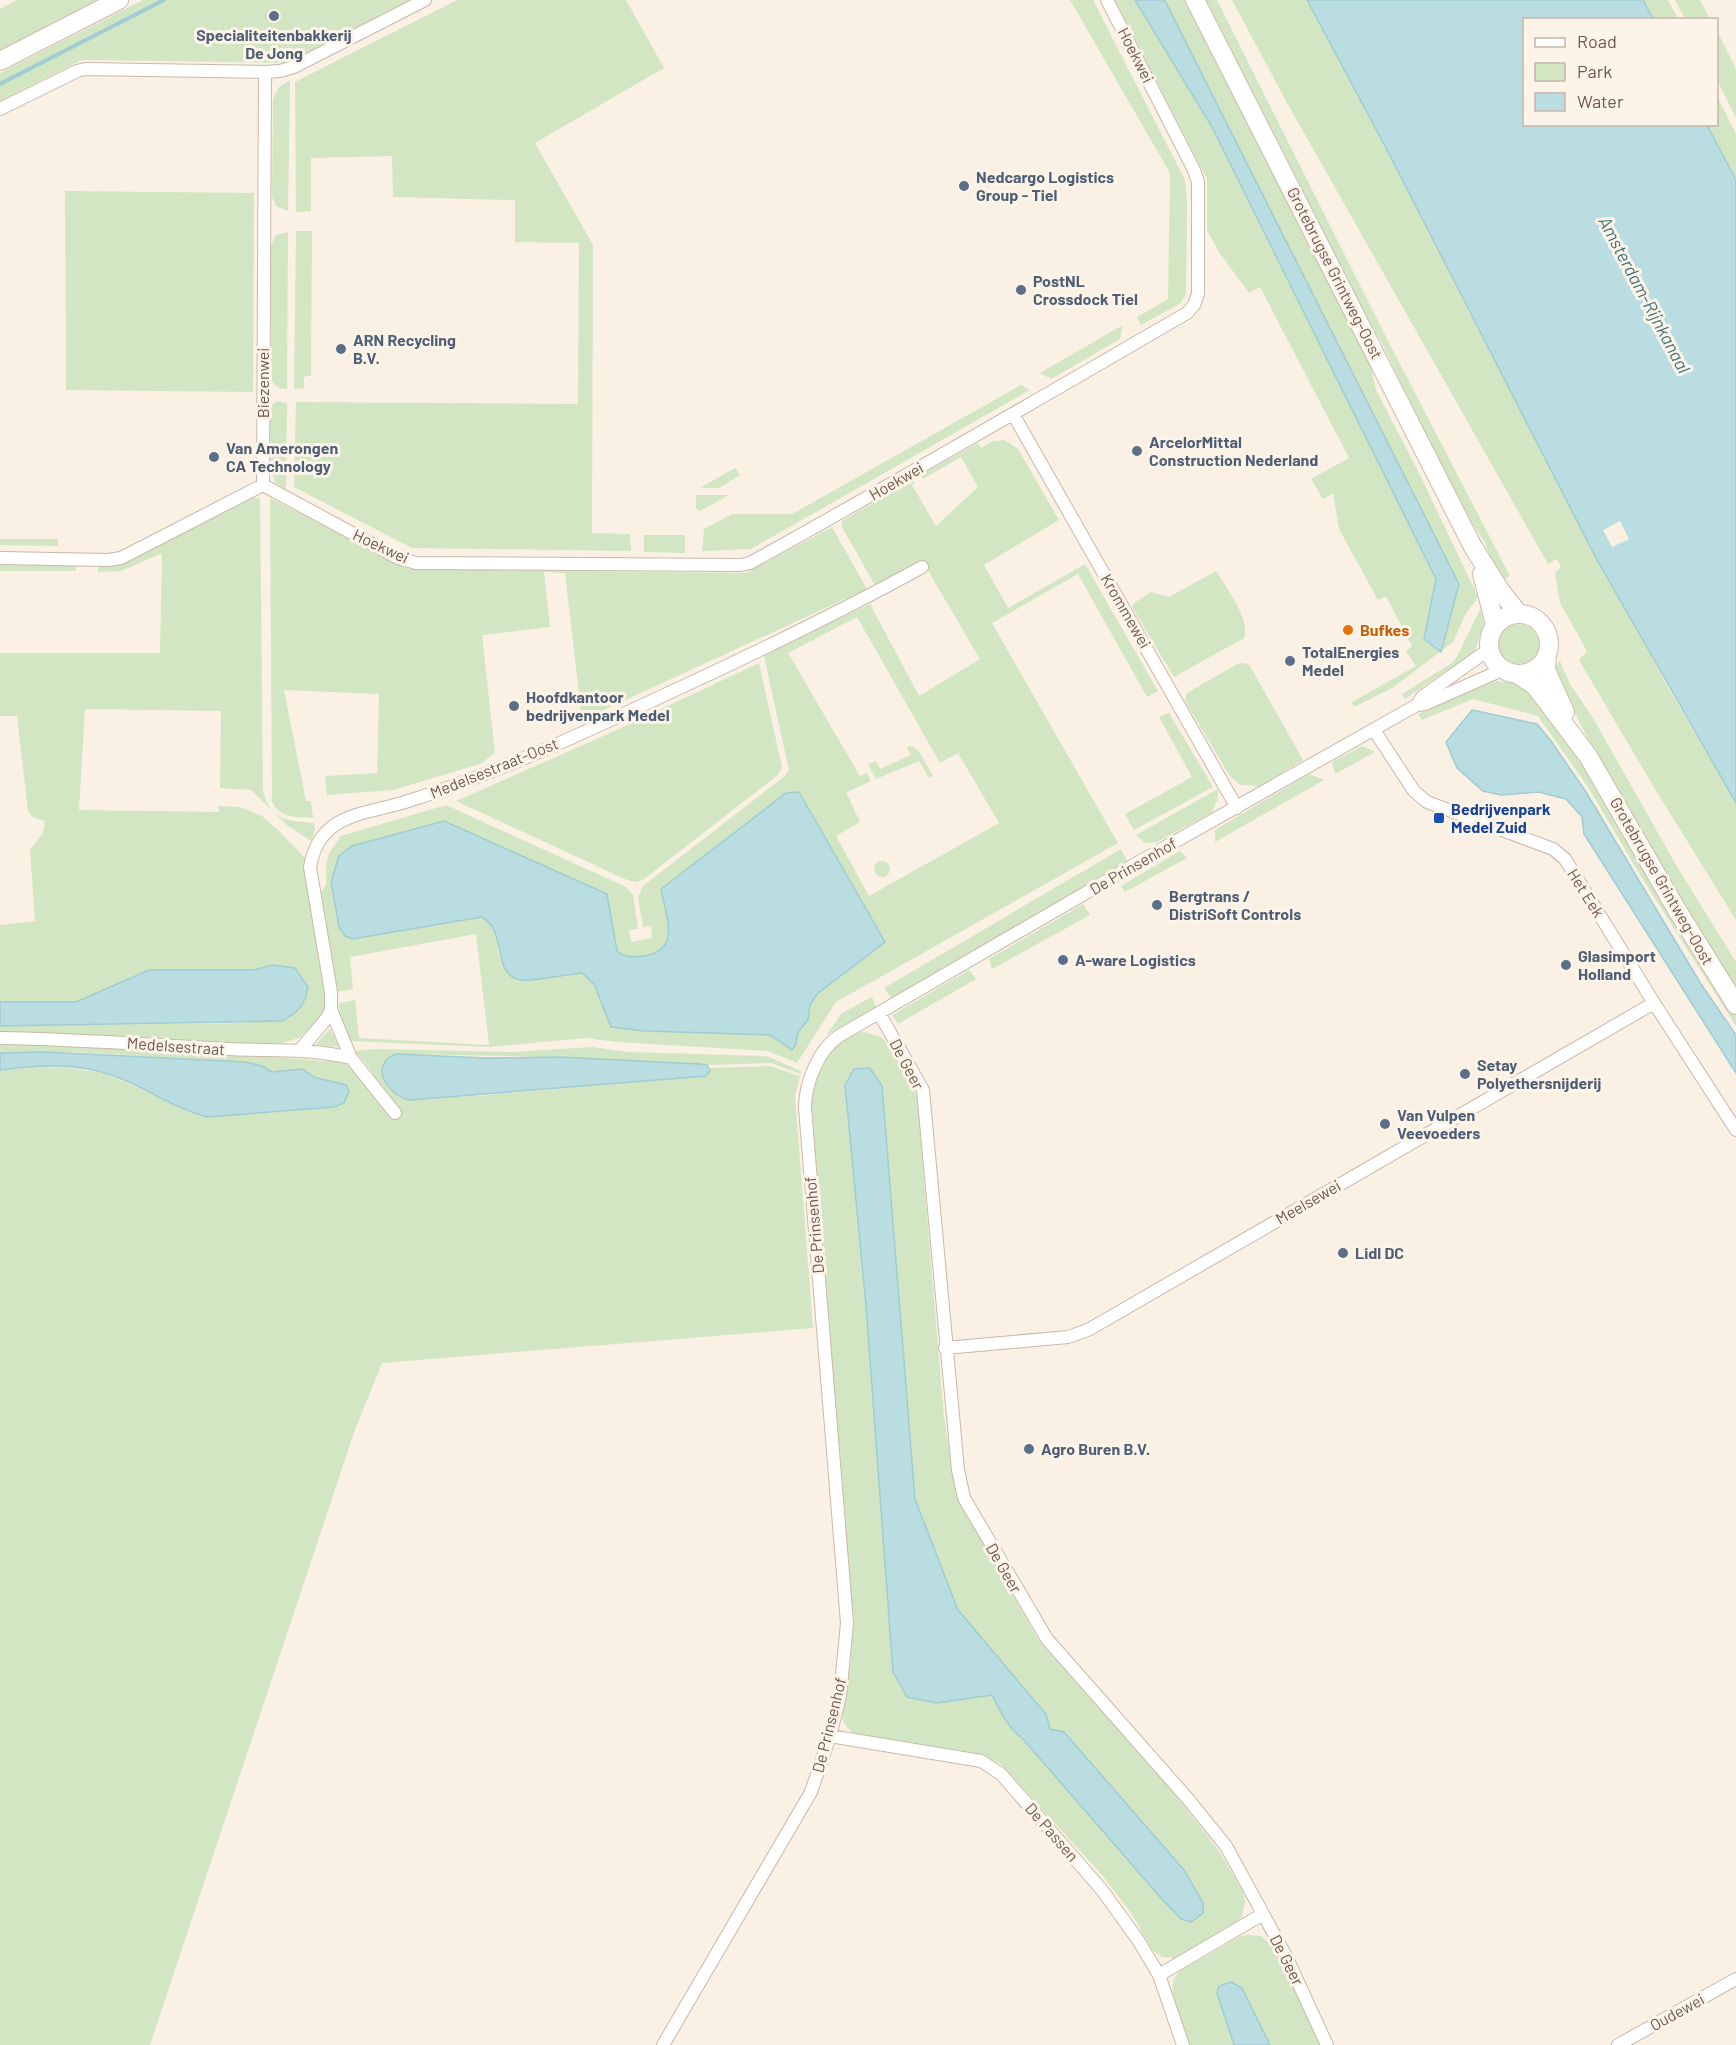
<svg xmlns="http://www.w3.org/2000/svg" width="1736" height="2045" viewBox="0 0 1736 2045" font-family="Barlow,sans-serif">
<rect width="100%" height="100%" fill="#faf0e3"/>
<path fill="#d2e6c3" fill-rule="evenodd" d="M17,0H106L0,54V9Z
M143,0H410L287,63L82,60L0,101V73Z
M457,0H626L664,68L535,143L593,245L592,533L630,534L631,551L412,548L294,487L296,402L578,404L579,243L515,242V200L393,197L392,156L311,158V211L296,212L295,82Z
M1070,0H1093L1185,180L1187,202L1186,294L1181,303L1141,325L1137,317L1168,299L1170,173Z
M1115,0H1135L1212,127L1436,580L1424,639L1441,652L1459,584L1164,0H1187L1368,353L1376,390L1418,471L1478,597L1465,615L1453,642L1392,688L1354,707L1352,702L1416,666L1406,651L1412,646L1386,596L1378,600L1339,529L1333,493L1323,499L1311,479L1349,458L1260,287L1249,293L1219,252L1207,230V179Z
M1206,0H1217L1386,337L1510,576L1500,581L1484,541L1460,505L1381,341L1354,300L1296,177Z
M1232,0H1307L1386,148L1473,320L1666,684L1736,803V920L1649,779L1579,660L1587,651L1560,603L1555,573L1561,567L1557,559L1548,564L1286,101Z
M1643,0H1668L1678,19H1653Z
M1675,0H1700L1710,19H1685Z
M1717,31L1736,69V118L1717,80Z
M290,80L288,211L276,206L272,197L273,99L279,87Z
M1717,96L1736,134V180L1707,125L1716,124Z
M65,191L254,193L253,392L66,390Z
M296,231H312L311,375L304,377V388L294,389Z
M288,232L287,389L279,388L271,381V246L276,235Z
M1123,325L1120,339L1051,379L1040,373Z
M1021,385L1030,390L751,549L702,551L704,529L732,514H792Z
M277,401L287,403L286,489L276,483L269,467L270,406Z
M1005,440L1018,449L1059,520L984,565L1008,608L1085,564L1158,691L1147,697L1078,574L992,623L1118,843L836,1002L797,1063L768,1051L617,1042L586,1038L489,1047L349,1041L340,1017L339,1003L355,1000L359,1038L489,1045L476,934L350,957L353,989L336,992L320,895L326,884V866L329,853L341,836L446,805L626,887L633,895L638,929L629,930L631,942L652,938L651,926L643,927L638,897L643,886L785,776L789,770L764,656L870,604L919,696L980,659L923,562L876,587L842,527V521L913,480L915,483L912,485L936,526L978,487L961,457L923,479L921,475L978,443L981,448L993,441ZM857,617L940,763L958,753L999,823L869,896L836,836L860,822L847,794V792L871,781L867,773L860,776L788,653ZM331,882L607,894L617,951C626,958 634,957 644,956C682,950 666,916 661,889L829,985L817,994L810,1005L808,1020L798,1032L796,1044L792,1050L770,1035L645,1031L611,1027L594,984L582,973L522,980C516,975 504,967 501,960C493,942 505,931 482,917L352,939C333,929 335,901 331,882Z
M735,468L740,475L719,488H700Z
M696,495H729L700,511L696,508Z
M253,498H260L263,791C270,820 288,821 314,823L315,830L311,841L288,826L251,790L220,788L221,711L85,709L79,810L219,812V806L240,807L262,816L280,832L306,859L325,988L324,1011L314,1025L299,1038L278,1044H246L0,1034V1026L247,1023L304,979L295,968L273,965L253,970H149L76,1002H0V925L35,921L30,850L43,833L45,821L34,818L28,811L17,716H0V653H160L162,553L121,571L98,572V566H114Z
M270,498L408,569L746,573L832,527L867,589L582,720L565,573L544,572L550,627L482,635L495,753L480,764L393,790L327,795L325,776L377,773L379,694L284,690L306,801H311L313,818C297,817 281,819 272,802Z
M644,535H685V553L644,552Z
M0,539H58V546L0,545Z
M0,565L76,566V571H0Z
M1216,571C1226,587 1251,620 1244,638L1174,677L1132,607L1134,603L1151,592L1169,597Z
M1480,609L1484,622L1474,655L1441,674L1405,699L1402,694L1452,663L1458,655Z
M1496 646a22 22 0 1 1 44 0a22 22 0 1 1-44 0Z
M1560,661L1570,684L1593,718L1676,865L1736,962V986C1669,885 1605,779 1553,668Z
M759,663L782,767L778,775L644,879L637,882L627,880L456,801L608,734Z
M1244,663L1250,666L1303,760L1261,786L1240,785L1230,776L1185,701L1187,693L1237,664Z
M1497,681L1522,684L1558,724L1643,870L1683,928L1736,1015V1026L1642,878L1588,787L1538,716L1473,699L1422,720L1418,714L1471,689Z
M1169,713L1213,787L1134,830L1125,814L1192,777L1159,717Z
M912,746L919,751L933,776L929,778L919,761L876,779L868,764L876,761L880,769L911,755L907,747Z
M1362,746L1375,752L1335,774L1332,762Z
M1309,774L1324,780L1215,842V830Z
M1218,789V799L1211,813L1157,842L1145,843L1136,835Z
M1121,849L1127,861L892,999L884,988Z
M1180,851L1187,858L1125,892L1121,886Z
M874 869a8 8 0 1 1 16 0a8 8 0 1 1-16 0Z
M1083,904L1090,915L992,969L989,959Z
M969,970L976,979L898,1024L892,1015Z
M872,997L876,1007L826,1035L842,1013Z
M330,1029L339,1047L315,1045Z
M865,1032L881,1037L888,1044L917,1096L944,1417L955,1488L959,1501L1039,1641L1165,1782L1219,1851L1243,1892L1245,1901L1242,1916L1233,1925L1175,1958L1162,1957L1153,1951L1131,1913L1102,1875L1001,1764L984,1755L855,1734C848,1729 844,1725 842,1717L851,1662L852,1603L811,1100C817,1072 833,1036 865,1032ZM845,1085L898,1303L915,1499L958,1610L1046,1713L1050,1729L1181,1919L1022,1738C1007,1727 1000,1711 992,1695L937,1703L908,1697L893,1672L866,1306Z
M0,1043L246,1055L337,1062L352,1066L383,1091L370,1069L355,1051L376,1049L512,1052L592,1047L628,1052L766,1056L801,1071V1074L771,1063L707,1065L559,1057L396,1054L391,1056L398,1097L403,1099L477,1096L705,1076L710,1071V1068L770,1066L800,1076L795,1095L813,1328L382,1363L354,1432L150,2045H0V1070L32,1067L68,1068L104,1073L198,1114L244,1115L334,1107L348,1096V1087L346,1085L293,1070L272,1072L262,1066L246,1062L75,1052L0,1053Z
M1248,1935L1261,1936L1275,1948L1320,2045H1270L1230,1982L1219,1986L1217,1993L1234,2045H1189C1185,2030 1170,1998 1173,1983C1174,1978 1177,1975 1180,1971L1241,1936Z"/>
<path fill="#b9dde1" stroke="#a1ccd2" stroke-width="1.5" d="M1135,0H1164L1166,3L1459,584L1441,652L1424,639L1436,579L1212,127Z
M1307,0H1643L1653,19L1524,20V124L1707,125L1736,180V803L1596,558L1386,148Z
M1472,710L1537,724L1551,741L1586,792L1701,984L1736,1035V1073L1584,834L1582,817L1566,799L1539,792L1501,795L1483,791L1457,768L1446,742Z
M799,792L885,942L817,994L810,1005L808,1020L798,1032L796,1044L792,1050L770,1035L645,1031L611,1027L594,984L582,973C568,974 532,982 521,980C490,974 509,933 482,917L352,939L345,936L339,927L331,882L339,856L352,846L444,821L607,894L617,951C626,958 634,957 644,956C682,950 666,916 661,889L786,793Z
M273,965L295,968L308,987C305,1006 298,1012 282,1021L0,1026V1002H76L149,970H253Z
M45,1052L246,1062L262,1066L272,1072L302,1069L314,1077L346,1085L349,1091L344,1103L334,1107L208,1117C174,1109 144,1086 111,1075C77,1063 35,1065 0,1070V1053Z
M396,1054L486,1058L559,1057L700,1064L707,1065L710,1071L706,1076L410,1100C389,1097 367,1065 396,1054Z
M870,1068L882,1086L915,1499L958,1610L1046,1714L1050,1729L1064,1732L1184,1870L1203,1903V1913L1191,1922L1181,1919L1160,1897L1022,1738C1007,1727 1000,1711 992,1695L937,1703L907,1697L893,1672L866,1306L845,1085L854,1069Z
M1231,1982L1242,1988L1270,2045H1234L1217,1993L1219,1986Z"/>
<path fill="#faf0e3" d="M1620,521L1629,539L1612,547L1603,530Z"/>
<g fill="none" stroke-linecap="round" stroke-linejoin="round">
<path stroke="#a1ccd2" stroke-width="4" d="M0,84L164,0"/>
<defs>
<path id="street" d="M265,72L280,71L294,67L425,0
M0,109L77,71L85,69L265,72L263,485
M1013,414L1237,808
M263,485L398,558L416,563L741,565L750,563C897,482 1042,397 1187,313L1194,305L1198,294V182L1194,170L1107,0
M0,558L108,560L121,558L263,485
M1417,705L1422,697L1488,650
M1374,730L1414,791L1427,802L1553,849L1565,859L1654,1003L1736,1130
M331,1010L351,1058L395,1113
M879,1013L923,1090L958,1470L964,1498L1047,1639L1188,1799L1226,1846L1286,1956L1327,2045
M0,1038C76,1039 152,1045 228,1049C269,1051 311,1048 351,1058
M299,1051L327,1018L331,1010V992L310,867C319,815 360,815 402,803C490,776 575,737 658,698C747,657 835,615 922,567
M945,1348L1068,1337L1088,1330L1654,1003
M830,1736L981,1761L1001,1774L1102,1890L1138,1940L1159,1975L1183,2045
M1159,1975L1263,1914
M663,2045L811,1792L830,1736L840,1696L847,1623L805,1108C805,1084 818,1050 839,1036L1139,862L1408,710L1417,705L1425,704L1502,670
M1618,2045L1736,1979"/>
<path id="secondary" d="M1195,0L1473,547L1500,590L1518,613
M0,61L119,0
M1482,574L1495,624
M1489 644a30 30 0 1 1 60 0a30 30 0 1 1-60 0Z
M1547,655L1546,670L1565,712
M1519,675L1535,686L1588,756L1677,910L1736,1005"/>
</defs>
<use href="#street" stroke="#cab8aa" stroke-width="14"/>
<use href="#secondary" stroke="#cfbaab" stroke-width="20"/>
<use href="#street" stroke="#fff" stroke-width="12"/>
<use href="#secondary" stroke="#fff" stroke-width="18"/>
</g>
<g fill="#5c6f8a" stroke="#fdf4e9" stroke-width="2">
<circle cx="274" cy="16" r="6"/>
<circle cx="964" cy="186" r="6"/>
<circle cx="1021" cy="290" r="6"/>
<circle cx="341" cy="349" r="6"/>
<circle cx="1137" cy="451" r="6"/>
<circle cx="214" cy="457" r="6"/>
<circle cx="1290" cy="661" r="6"/>
<circle cx="514" cy="706" r="6"/>
<circle cx="1157" cy="905" r="6"/>
<circle cx="1063" cy="960" r="6"/>
<circle cx="1566" cy="965" r="6"/>
<circle cx="1465" cy="1074" r="6"/>
<circle cx="1385" cy="1124" r="6"/>
<circle cx="1343" cy="1253" r="6"/>
<circle cx="1029" cy="1449" r="6"/>
</g>
<circle fill="#e8710a" stroke="#fdf4e9" stroke-width="2" cx="1348" cy="630" r="6"/>
<rect fill="#1a4fb4" stroke="#fdf4e9" stroke-width="2" x="1433" y="812" width="12" height="12" rx="3"/>
<g text-anchor="middle" stroke-width="6" stroke-linejoin="round" paint-order="stroke">
<g font-size="16" font-weight="bold" fill="#4e5e75" stroke="#fdf4e9" text-anchor="start">
<text x="274" y="41" text-anchor="middle">Specialiteitenbakkerij<tspan x="274" dy="18">De Jong</tspan></text>
<text x="976" y="183">Nedcargo Logistics<tspan x="976" dy="18">Group - Tiel</tspan></text>
<text x="1033" y="287">PostNL<tspan x="1033" dy="18">Crossdock Tiel</tspan></text>
<text x="353" y="346">ARN Recycling<tspan x="353" dy="18">B.V.</tspan></text>
<text x="1149" y="448">ArcelorMittal<tspan x="1149" dy="18">Construction Nederland</tspan></text>
<text x="226" y="454">Van Amerongen<tspan x="226" dy="18">CA Technology</tspan></text>
<text x="1302" y="658">TotalEnergies<tspan x="1302" dy="18">Medel</tspan></text>
<text x="526" y="703">Hoofdkantoor<tspan x="526" dy="18">bedrijvenpark Medel</tspan></text>
<text x="1169" y="902">Bergtrans /<tspan x="1169" dy="18">DistriSoft Controls</tspan></text>
<text x="1578" y="962">Glasimport<tspan x="1578" dy="18">Holland</tspan></text>
<text x="1075" y="966">A-ware Logistics</text>
<text x="1477" y="1071">Setay<tspan x="1477" dy="18">Polyethersnijderij</tspan></text>
<text x="1397" y="1121">Van Vulpen<tspan x="1397" dy="18">Veevoeders</tspan></text>
<text x="1355" y="1259">Lidl DC</text>
<text x="1041" y="1455">Agro Buren B.V.</text>
</g>
<g font-size="16" fill="#70574b" stroke="#fdf4e9">
<text transform="translate(1136 55) rotate(63)" y="6">Hoekwei</text>
<text transform="translate(1335 273) rotate(63)" y="6">Grotebrugse Grintweg-Oost</text>
<text transform="translate(263 383) rotate(-90)" y="6">Biezenwei</text>
<text transform="translate(896 481) rotate(-30)" y="6">Hoekwei</text>
<text transform="translate(381 546) rotate(25)" y="6">Hoekwei</text>
<text transform="translate(1126 611) rotate(60)" y="6">Krommewei</text>
<text transform="translate(494 768) rotate(-22)" y="6">Medelsestraat-Oost</text>
<text transform="translate(1133 866) rotate(-30)" y="6">De Prinsenhof</text>
<text transform="translate(1662 881) rotate(60)" y="6">Grotebrugse Grintweg-Oost</text>
<text transform="translate(1586 893) rotate(58)" y="6">Het Eek</text>
<text transform="translate(176 1046) rotate(4)" y="6">Medelsestraat</text>
<text transform="translate(907 1064) rotate(62)" y="6">De Geer</text>
<text transform="translate(1308 1202) rotate(-30)" y="6">Meelsewei</text>
<text transform="translate(814 1225) rotate(-95)" y="6">De Prinsenhof</text>
<text transform="translate(1004 1568) rotate(60)" y="6">De Geer</text>
<text transform="translate(829 1725) rotate(-76)" y="6">De Prinsenhof</text>
<text transform="translate(1052 1832) rotate(49)" y="6">De Passen</text>
<text transform="translate(1287 1960) rotate(63)" y="6">De Geer</text>
<text transform="translate(1677 2012) rotate(-29)" y="6">Oudewei</text>
</g>
<g font-size="16" font-weight="bold" fill="#c56008" stroke="#fdf4e9" text-anchor="start">
<text x="1360" y="636">Bufkes</text>
</g>
<g font-size="16" font-weight="bold" fill="#164399" stroke="#fdf4e9" text-anchor="start">
<text x="1451" y="815">Bedrijvenpark<tspan x="1451" dy="18">Medel Zuid</tspan></text>
</g>
<g font-size="18" font-style="italic" fill="#44737b" stroke="#fdf4e9">
<text transform="translate(1644 295) rotate(62)" y="6">Amsterdam-Rijnkanaal</text>
</g>
</g>
<rect x="1523" y="18" width="195" height="108" fill="#fdf4e9" stroke="#c5b5aa" stroke-width="1.5"/>
<rect x="1535" y="38" width="30" height="9" fill="#ffffff" stroke="#c5b5aa" stroke-width="1.5"/>
<text x="1577" y="48" font-size="18" fill="#70574b">Road</text>
<rect x="1535" y="63" width="30" height="18" fill="#d2e6c3" stroke="#c5b5aa" stroke-width="1.5"/>
<text x="1577" y="78" font-size="18" fill="#70574b">Park</text>
<rect x="1535" y="93" width="30" height="18" fill="#b9dde1" stroke="#c5b5aa" stroke-width="1.5"/>
<text x="1577" y="108" font-size="18" fill="#70574b">Water</text>
</svg>
